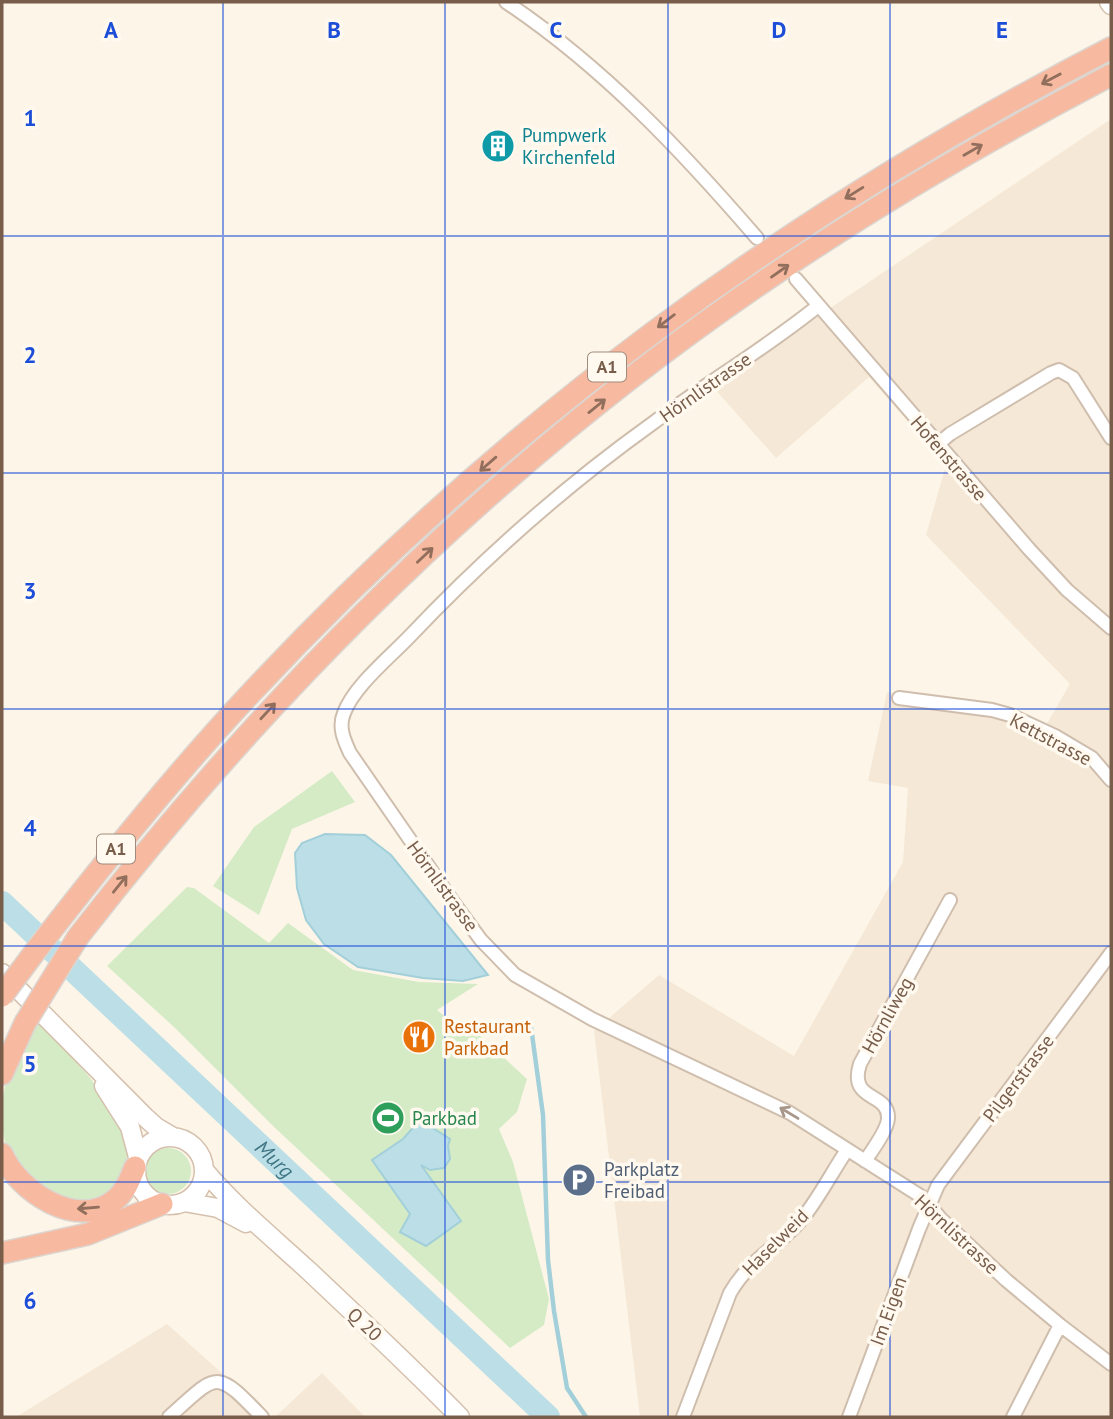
<svg xmlns="http://www.w3.org/2000/svg" width="1113" height="1419" viewBox="0 0 1113 1419" font-family="'PT Sans',sans-serif">
<rect width="100%" height="100%" fill="#fdf6e8"/>
<path fill="#f5e8d6" d="M1111,119V1417H640L594,1031L659,975L794,1056L903,862L908,788L868,781L887,692L1016,713L1045,727L1070,684L926,535L946,465L869,377L776,458L713,387Z
M167,1324L271,1417H16Z
M322,1373L365,1417H275Z"/>
<path fill="#d4ebc6" d="M332,771L355,802L292,829L259,915L213,886L254,827Z
M187,887L194,888L269,943L288,923L353,970L419,982L478,984L437,1010L467,1035L474,1030L527,1079L517,1112L499,1129L513,1162L549,1299L544,1325L510,1348L272,1125L174,1027L107,966Z
M39,1022C67,1051 126,1110 129,1151C130,1163 123,1176 115,1185C88,1216 52,1198 28,1175C23,1171 16,1166 13,1160C0,1140 0,1110 5,1087C10,1063 25,1043 39,1022Z
M145 1171a23 23 0 1 1 46 0a23 23 0 1 1-46 0Z"/>
<path fill="#bcdfe7" stroke="#a2cfd9" stroke-width="2" d="M325,834L365,835L391,855L488,975L463,981L423,978L358,967L324,944L306,920L297,888L295,853L302,843Z
M420,1120L450,1139L448,1146L450,1159L444,1168L430,1170L421,1165L461,1221L426,1246L400,1232L410,1214L372,1160L403,1139Z"/>
<g fill="none" stroke-linecap="round" stroke-linejoin="round">
<path stroke="#a2cfd9" stroke-width="4.5" d="M531,1027L543,1115L548,1260L554,1311L567,1388L586,1417"/>
<path stroke="#bcdfe7" stroke-width="24" id="s1" d="M2,903L548,1417"/>
<defs>
<path id="street" d="M506,2C603,67 681,150 757,238
M796,279L1029,549L1067,590L1111,628
M818,306C766,348 707,383 653,423C565,486 484,558 410,636C390,657 354,686 344,713C338,727 344,740 350,753L453,902L481,940L515,975L592,1019L790,1113L922,1197L941,1219L1006,1280L1060,1325L1111,1364
M938,444L950,434L1051,373L1059,370L1073,378L1111,438
M899,698L992,710L1010,715L1055,736L1092,758L1111,780
M865,1161C871,1152 889,1128 888,1117C888,1092 848,1102 860,1064L950,900
M169,1417C218,1373 215,1368 262,1417
M683,1417L730,1293C751,1257 778,1248 802,1219C819,1198 832,1172 847,1150
M849,1417L919,1229L938,1185L1111,953
M1013,1417L1060,1325"/>
<path id="secondary" d="M1109,2L1111,5
M2,973L145,1117L156,1127L173,1137
M104,1086L130,1127L138,1157
M136 1171a34 34 0 1 1 68 0a34 34 0 1 1-68 0Z
M204,1170C235,1207 273,1238 309,1271C360,1319 411,1367 460,1417
M184,1202L218,1208L246,1223"/>
<path id="highway" d="M78,937C284,672 528,434 811,250C908,186 1008,129 1111,75
M37,949C105,861 175,774 251,693C502,424 784,217 1111,48
M2,1074L25,1023
M2,1154C18,1191 77,1231 115,1200C126,1191 130,1179 135,1167
M2,1253L88,1234L162,1204"/>
</defs>
<use href="#street" stroke="#cfbead" stroke-width="16"/>
<use href="#secondary" stroke="#d5c0ad" stroke-width="21"/>
<use href="#highway" stroke="#dcd5d0" stroke-width="24"/>
<use href="#street" stroke="#fff" stroke-width="12"/>
<use href="#secondary" stroke="#fff" stroke-width="18"/>
<use href="#highway" stroke="#f7b99f" stroke-width="21"/>
<defs>
<path id="highway-bridge" d="M2,996L37,949
M25,1023L78,937"/>
</defs>
<use href="#highway-bridge" stroke="#dcd5d0" stroke-width="24" stroke-linecap="butt"/>
<use href="#highway-bridge" stroke="#f7b99f" stroke-width="21"/>
</g>
<defs><path id="oneway-shaft" d="M-6 0H5M1.5-3L5.5 0L1.5 3" fill="none" stroke-width="1.6" stroke-linecap="round" stroke-linejoin="round" transform="scale(1.75)"/></defs>
<g stroke="#916f5c">
<use href="#oneway-shaft" transform="translate(1051 79) rotate(152)"/>
<use href="#oneway-shaft" transform="translate(973 150) rotate(-30)"/>
<use href="#oneway-shaft" transform="translate(854 193) rotate(148)"/>
<use href="#oneway-shaft" transform="translate(780 271) rotate(-35)"/>
<use href="#oneway-shaft" transform="translate(666 321) rotate(143)"/>
<use href="#oneway-shaft" transform="translate(597 406) rotate(-39)"/>
<use href="#oneway-shaft" transform="translate(488 464) rotate(139)"/>
<use href="#oneway-shaft" transform="translate(425 555) rotate(-43)"/>
<use href="#oneway-shaft" transform="translate(268 711) rotate(-47)"/>
<use href="#oneway-shaft" transform="translate(120 884) rotate(-51)"/>
<use href="#oneway-shaft" transform="translate(88 1208) rotate(175)"/>
</g>
<use stroke="#a7968a" href="#oneway-shaft" transform="translate(789 1113) rotate(-149)"/>
<path fill="none" stroke="#1d4ed8" stroke-width="2" stroke-opacity="0.55" d="M223,2V1417M445,2V1417M668,2V1417M890,2V1417M2,236H1111M2,473H1111M2,709H1111M2,946H1111M2,1182H1111"/>
<defs>
<symbol id="building-disc" viewBox="-11 -11 22 22"><circle r="9.5" fill="#0f9aa8" stroke="#fff9ef"/><path d="M-4-6H4V6H1V3H-1V6H-4ZM-2.5-4.3h1.7v1.8h-1.7ZM.8-4.3h1.7v1.8H.8ZM-2.5-1h1.7V.8h-1.7ZM.8-1h1.7V.8H.8Z" fill="#fff"/></symbol>
<symbol id="restaurant-disc" viewBox="-11 -11 22 22"><circle r="9.5" fill="#e8710a" stroke="#fff9ef"/><path d="M-5-6h1v4h1v-4h1v4h1v-4h1v5L-1.5 .5V6h-2V.5L-5-1ZM5-6V6H3V1.5H1.5Q1.5-4 5-6Z" fill="#fff"/></symbol>
<symbol id="stadium-disc" viewBox="-11 -11 22 22"><circle r="9.5" fill="#2e9e5b" stroke="#fff9ef"/><path d="M0-5a6.5 5 0 1 0 0 10a6.5 5 0 1 0 0-10ZM-3.5-1.8h7v3.6h-7Z" fill="#fff"/></symbol>
<symbol id="parking-disc" viewBox="-11 -11 22 22"><circle r="9.5" fill="#5c6f8a" stroke="#fff9ef"/><path d="M-3.5-5.5H1a3.5 3.5 0 0 1 0 7H-1V5.5H-3.5ZM-1-3.4V-.6H.8a1.4 1.4 0 0 0 0-2.8Z" fill="#fff"/></symbol>
</defs>
<g fill-rule="evenodd">
<use href="#building-disc" x="479" y="127" width="38" height="38"/>
<use href="#restaurant-disc" x="400" y="1018" width="38" height="38"/>
<use href="#stadium-disc" x="369" y="1099" width="38" height="38"/>
<use href="#parking-disc" x="560" y="1161" width="38" height="38"/>
</g>
<g text-anchor="middle" stroke-width="7" stroke-linejoin="round" paint-order="stroke">
<g fill="#fff9ef" stroke="#a08c7c" stroke-width="2">
<rect x="588" y="352.5" width="38" height="29" rx="5"/>
<rect x="97" y="834.5" width="38" height="29" rx="5"/>
</g>
<g font-size="18" font-weight="bold" fill="#785d4b">
<text x="607" y="373">A1</text>
<text x="116" y="855">A1</text>
</g>
<g font-size="19" fill="#0d838f" stroke="#fff9ef" text-anchor="start">
<text x="522" y="142">Pumpwerk<tspan x="522" dy="22">Kirchenfeld</tspan></text>
</g>
<g font-size="19" fill="#785d4b" stroke="#fff9ef">
<text transform="translate(705 387) rotate(-35)" y="7">Hörnlistrasse</text>
<text transform="translate(949 458) rotate(49)" y="7">Hofenstrasse</text>
<text transform="translate(1051 739) rotate(28)" y="7">Kettstrasse</text>
<text transform="translate(443 886) rotate(54)" y="7">Hörnlistrasse</text>
<text transform="translate(887 1015) rotate(-61)" y="7">Hörnliweg</text>
<text transform="translate(1018 1078) rotate(-53)" y="7">Pilgerstrasse</text>
<text transform="translate(957 1234) rotate(43)" y="7">Hörnlistrasse</text>
<text transform="translate(775 1242) rotate(-45)" y="7">Haselweid</text>
<text transform="translate(888 1311) rotate(-70)" y="7">Im Eigen</text>
<text transform="translate(365 1324) rotate(43)" y="7">Q 20</text>
</g>
<g font-size="19" fill="#c56008" stroke="#fff9ef" text-anchor="start">
<text x="444" y="1033">Restaurant<tspan x="444" dy="22">Parkbad</tspan></text>
</g>
<g font-size="19" fill="#27864d" stroke="#fff9ef" text-anchor="start">
<text x="412" y="1125">Parkbad</text>
</g>
<g font-size="19" fill="#4e5e75" stroke="#fff9ef" text-anchor="start">
<text x="604" y="1176">Parkplatz<tspan x="604" dy="22">Freibad</tspan></text>
</g>
<g font-size="21" font-style="italic" fill="#417784" stroke="#fff9ef">
<text dy="7" stroke="none"><textPath href="#s1" startOffset="374">Murg</textPath></text>
</g>
</g>
<g font-size="23" text-anchor="middle" font-weight="bold" fill="#1d4ed8" stroke="#fff9ef" stroke-width="7" stroke-linejoin="round" paint-order="stroke">
<text x="111" y="38">A</text>
<text x="334" y="38">B</text>
<text x="556" y="38">C</text>
<text x="779" y="38">D</text>
<text x="1002" y="38">E</text>
<text x="30" y="126">1</text>
<text x="30" y="363">2</text>
<text x="30" y="599">3</text>
<text x="30" y="836">4</text>
<text x="30" y="1072">5</text>
<text x="30" y="1309">6</text>
</g>
<rect width="1113" height="1419" fill="none" stroke="#785d4b" stroke-width="7"/>
</svg>
